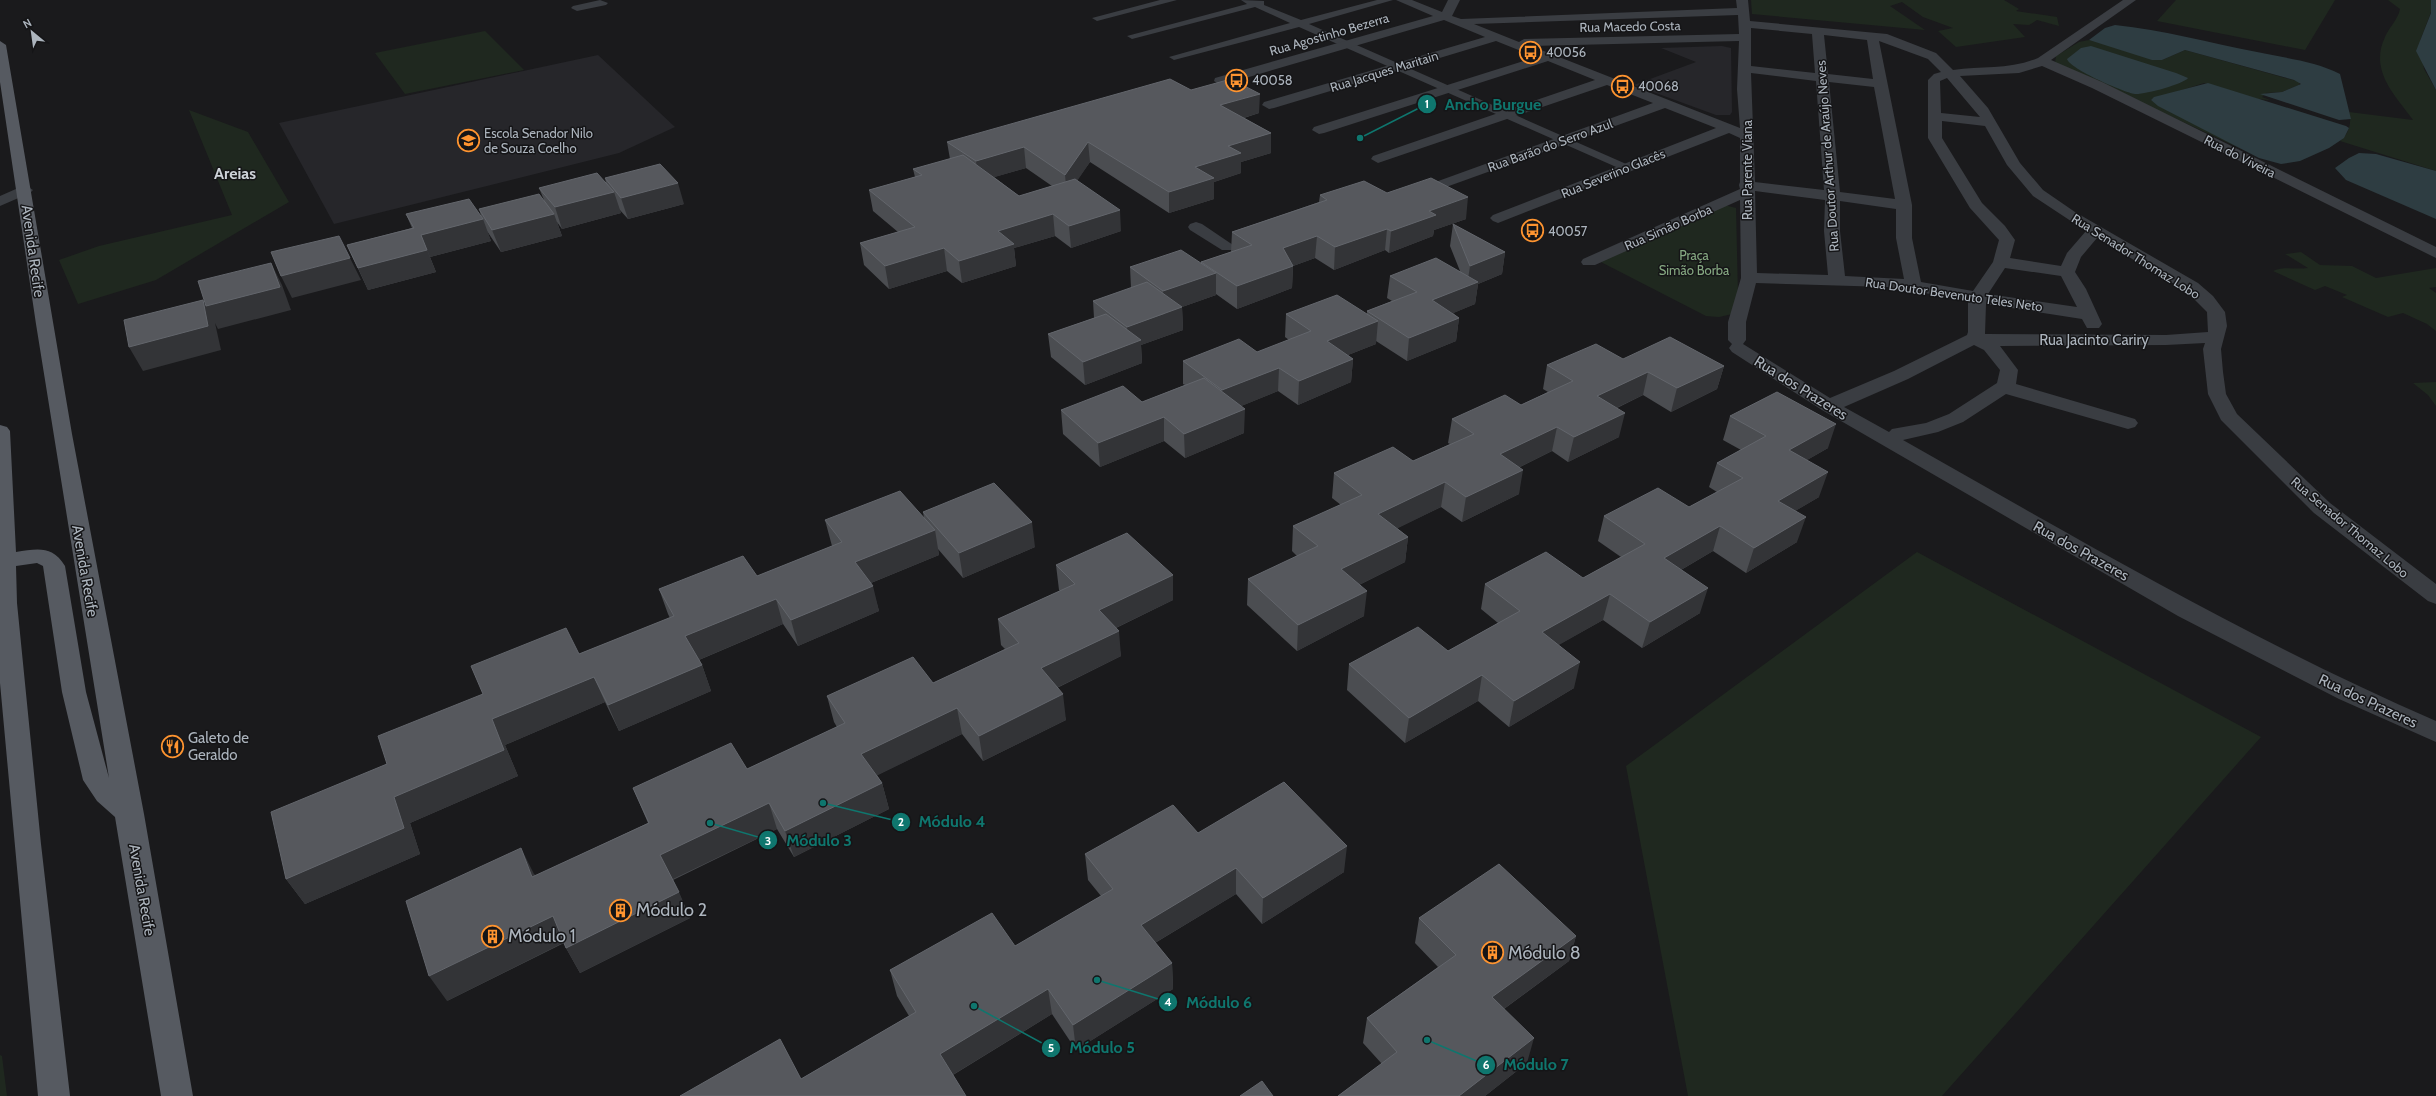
<svg xmlns="http://www.w3.org/2000/svg" width="2436" height="1096" viewBox="0 0 2436 1096" font-family="Cabin,sans-serif">
<rect width="100%" height="100%" fill="#1a1a1c"/>
<path fill="#26262a" d="M1722,46L1731,48L1732,112L1730,115H1716L1634,85L1696,62L1661,48Z
M598,55L675,127L619,153L334,224L279,123Z"/>
<path fill="#1f281f" d="M1751,0H2004L2019,9L2016,11L2057,17L2059,26L2037,20L2029,25L2013,24L2025,37L1956,47L1938,31L1953,28L1923,17L1902,2L1890,6L1925,30L1752,14Z
M2176,0H2335L2305,50L2157,21Z
M2388,0H2431V12L2420,41L2424,69L2436,90V171L2340,141C2349,134 2352,123 2349,112L2413,120C2395,95 2369,71 2385,37C2389,27 2398,20 2400,9Z
M485,31L524,70L405,94L375,53Z
M2089,40L2162,60L2185,50L2300,82L2299,85L2282,92L2266,93L2262,97L2270,100L2257,99L2204,83L2151,100L2248,152L2055,63L2056,56L2079,42Z
M189,110L248,132L289,202L156,280L78,304L59,260L99,246L232,215Z
M1724,205L1736,208L1738,295L1732,314L1719,317L1706,316L1597,260Z
M2301,252L2320,265L2352,266L2376,278L2436,268V287L2429,288L2436,293V331L2427,324L2403,313L2388,317L2342,297L2347,295L2325,286L2315,290L2273,271C2285,266 2295,270 2308,268L2285,254Z
M2436,382V406L2428,395L2413,383Z
M1917,552L2261,737L1942,1096H1688L1626,766Z
M0,1055L2,1056L7,1096H0Z"/>
<path fill="#2e3d42" d="M2431,0H2436V90L2416,51L2431,13Z
M2115,25C2163,30 2210,43 2257,52C2284,58 2315,61 2340,74L2351,119L2339,120L2260,94L2282,92L2301,84L2294,80L2185,50L2162,60H2152L2089,40L2105,28Z
M2091,46L2176,73L2188,78C2184,84 2143,95 2135,94C2123,92 2070,69 2067,59L2081,48Z
M2208,83L2346,126L2349,128L2344,138L2329,148L2300,161L2281,164L2259,158L2158,106L2151,100L2154,97Z
M2359,153L2376,154L2436,171V219L2346,180L2335,168L2349,158Z"/>
<g fill="none" stroke-linecap="round" stroke-linejoin="round">
<path fill="#3a3d42" fill-rule="evenodd" d="M1160,0H1177L1097,21L1092,18Z
M1241,0L1264,1V5L1301,20L1377,0H1393L1309,24L1633,167L1627,171L1623,170L1299,27L1174,60L1169,57L1290,23L1255,7L1132,39L1127,36L1247,4Z"/>
<path fill="#3a3d42" fill-rule="evenodd" d="M600,0L608,3L606,5L577,11L571,8L573,6Z
M1396,0H1412L1442,12L1448,0H1460L1452,16L1461,19L1737,8L1736,0H1748L1750,21L1887,34L1936,53L1953,70C1982,66 2010,70 2038,58L2123,0H2136L2051,60L2102,82L2436,247V258L2092,88L2042,66L2019,73L1960,76L1988,108L2020,163L2043,190L2075,212L2198,283L2213,296L2225,312L2227,326L2221,349L2223,372L2226,394L2237,414L2330,503L2436,584V604L2428,601L2314,513L2221,420L2208,394L2203,349L2205,343L2166,345L2000,346L2018,370L2016,384L2135,419L2138,423L2135,427L2128,429L2006,394L1963,422L1938,432L1903,440C2078,539 2252,641 2436,721V742L2339,699L2178,616L1822,410L1732,352L1729,348L1732,344L1728,340V322L1741,278L1740,200L1595,265H1583L1581,262L1583,259L1740,189L1739,185L1740,182V138L1729,133L1498,223L1493,221L1490,218L1493,215L1716,128L1665,108L1435,191L1430,190L1428,187L1430,184L1653,103L1607,85L1378,163L1371,159L1373,156L1595,80L1548,61L1324,133L1319,134L1312,130L1314,127L1536,57L1496,41L1274,108L1269,109L1262,105L1264,102L1485,37L1444,20L1225,84L1220,85L1214,81L1215,78L1433,16ZM1738,15L1739,34L1524,39L1519,42L1474,24ZM1751,28L1812,34L1815,73L1751,66ZM1824,35L1867,40L1873,79L1828,74ZM1739,41L1737,89L1740,128L1531,46ZM1879,41L1928,59L1941,72L1934,74L1928,80V138L1970,208L1999,240L1993,262L1973,291L1921,282L1912,238V205ZM1751,73L1816,81L1824,190L1755,182ZM1947,78L1980,117L1941,113L1940,81ZM1829,82L1874,87L1895,199L1840,192ZM1942,121L1985,126L2007,165L2033,196L2086,231L2067,253L2061,266L2010,258L2015,240L2005,226L1982,203L1942,138ZM1755,191L1825,200L1824,231L1828,275L1757,273ZM1840,201L1896,209V238L1904,279L1845,276L1840,231ZM2097,238L2186,291L2207,312L2208,332L2166,335L1985,334L1986,304L2082,319L2087,328H2099L2102,324L2086,289L2075,272L2081,257ZM2005,268L2061,276L2077,307L1988,294ZM1756,283L1887,287L1968,300V332L1967,335L1894,371L1830,398L1743,344L1746,340V322ZM1974,345L1984,350L2000,370L1997,383L1949,414L1926,423L1892,429L1889,432L1844,407L1908,379Z
M25,185L33,190L30,193L0,206V196Z
M1196,222L1202,224L1236,247L1234,250H1222L1190,230L1188,227L1190,224Z"/>
<path fill="#565a61" fill-rule="evenodd" d="M0,41L6,45L72,434L144,814L193,1096H161L115,817L97,801L83,780L62,692L43,566L37,563L16,566L17,603L41,844L70,1096H38L0,683V425L7,427L10,431L16,552C37,549 52,545 65,566L86,692L109,778L36,324L0,82Z"/>
</g>
<path fill="#4b4d51" fill-rule="evenodd" d="M1191,90L1259,113L1244,118L1271,133V153L1241,162V173L1214,182V199L1169,213L1090,162L1077,180L1121,231L1071,248L1055,236L1014,248L1016,266L962,283L947,271L889,289L864,265L860,243L898,232L873,211L869,190L915,177L913,169L950,159L947,142ZM1026,168L1052,186L1019,196L994,177Z
M605,178L684,204L628,219L619,209L621,213L562,229L557,222L562,236L501,252L487,231L491,241L430,257L436,272L368,290L347,245L412,228L406,214L482,219L479,209L544,200L539,188L606,183Z
M1387,193L1466,219L1434,230L1433,236L1389,253L1385,250L1334,270L1315,258L1293,266L1292,288L1237,309L1216,294V295L1182,307L1183,330L1141,345L1142,363L1085,385L1051,357L1048,334L1094,318L1093,301L1131,288L1130,267L1201,263V262L1231,252L1232,232L1319,202L1320,195Z
M1453,224L1505,252L1502,274L1478,284L1475,304L1453,313L1459,318L1456,341L1407,361L1376,341V344L1348,355L1353,359L1351,382L1298,405L1278,391L1241,406L1244,433L1185,458L1164,441L1100,467L1063,434L1061,410L1142,402L1185,385L1183,384V361L1257,352L1289,340L1285,337L1286,314H1367V311L1392,301L1387,298L1390,276L1460,271L1450,246Z
M1623,359L1724,366L1717,389L1671,412L1643,395L1617,408L1619,437L1568,462L1552,451L1520,467L1519,494L1462,522L1441,507L1397,528L1408,537L1405,562L1359,585L1364,616L1297,651L1247,605L1248,579L1297,556L1292,551L1293,526L1341,505L1332,498L1334,473L1413,461L1450,444L1448,443L1452,419L1521,405L1548,392L1543,389L1547,365Z
M1730,416L1828,448L1807,460L1819,497L1795,511L1797,542L1746,573L1713,551L1681,570L1700,613L1642,648L1603,620L1558,645L1574,688L1509,727L1478,701L1405,743L1347,690L1349,664L1448,651L1498,623L1481,609L1485,584L1583,578L1621,557L1598,541L1604,516L1689,507L1717,492L1709,487L1717,463L1741,450L1723,440Z
M923,512L1035,547L963,578L938,549L939,555L871,583L879,611L798,646L783,624L699,660L702,665L711,691L619,731L605,702L505,745L518,776L410,823L420,854L305,904L286,879L387,764L483,694L579,654L670,618L668,614L659,589L757,576L832,546L825,520L924,518Z
M1056,565L1173,575V600L1116,628L1121,656L1057,688L1066,720L983,761L962,734L877,775L882,783L889,809L794,857L777,829L673,880L690,918L580,973L566,948L564,943L447,1001L534,874L535,876L648,823L633,788L747,769L837,727L834,722L827,696L933,683L1005,649L1001,645L998,619L1060,591L1059,590Z
M1198,833L1344,872L1262,924L1236,894L1155,943L1172,963L1173,989L1076,1050L1052,1014L953,1075L801,1079L909,1016L897,996L890,970L1015,946L1101,896L1088,880L1085,854Z
M1419,918L1576,936L1569,961L1504,1009L1527,1063L1485,1096H1338L1382,1064L1363,1043L1367,1018L1438,967L1415,943Z"/>
<path fill="#333437" d="M1260,94L1259,113L1220,125V105Z
M1271,133V153L1241,162V173L1214,182V199L1169,213V192L1195,167L1228,146Z
M1088,142L1090,162L1067,196L1065,175Z
M1024,147L1026,168L978,182L976,161Z
M678,183L684,204L628,219L621,198Z
M614,192L621,213L562,229L555,207Z
M1468,197L1466,219L1434,230L1433,236L1389,253L1391,231L1429,211Z
M1120,210L1121,231L1071,248L1069,226Z
M554,214L562,236L501,252L492,230Z
M1053,214L1055,236L1014,248L1016,266L962,283L959,261L998,231Z
M483,219L491,241L430,257L421,235Z
M1387,229L1385,250L1334,270L1335,247Z
M1317,236L1315,258L1293,266L1292,288L1237,309V286L1283,248Z
M944,248L947,271L889,289L885,266Z
M427,250L436,272L368,290L358,268Z
M1505,252L1502,274L1478,284L1475,304L1430,323L1432,300L1467,286L1470,266Z
M350,258L361,280L292,298L281,276Z
M271,263L282,285L291,310L218,329L215,323L221,350L143,371L129,347L203,300L206,306Z
M1216,273V295L1182,307L1183,330L1141,345L1142,363L1085,385L1083,362L1128,345L1127,327L1164,314L1163,291Z
M1459,318L1456,341L1407,361L1409,338Z
M1378,321L1376,344L1325,364L1327,341Z
M1353,359L1351,382L1298,405L1299,381Z
M1724,366L1717,389L1671,412L1677,388Z
M1279,368L1278,391L1222,414V390Z
M1648,372L1643,395L1591,420L1597,396Z
M1245,409L1244,433L1185,458L1184,434Z
M1625,413L1619,437L1568,462L1574,437Z
M1164,417V441L1100,467L1098,443Z
M1836,424L1828,448L1781,475L1789,450Z
M1557,427L1552,451L1496,479L1500,454Z
M1523,470L1519,494L1462,522L1466,497Z
M1828,472L1819,497L1770,526L1778,501Z
M1445,482L1441,507L1376,539L1378,514Z
M1806,517L1797,542L1746,573L1754,548Z
M1032,522L1035,547L963,578L959,553Z
M1720,526L1713,551L1657,584L1664,558Z
M935,530L939,555L861,587L855,562Z
M1408,537L1405,562L1339,595L1341,569Z
M1173,575V600L1101,635L1099,610Z
M873,586L879,611L798,646L791,620Z
M1708,588L1700,613L1642,648L1650,622Z
M1367,591L1364,616L1297,651L1298,625Z
M1610,594L1603,620L1536,658L1542,632Z
M776,599L783,624L694,662L685,636Z
M1119,631L1121,656L1044,694L1041,668Z
M1580,662L1574,688L1509,727L1514,701Z
M702,665L711,691L619,731L608,705Z
M1482,675L1478,701L1405,743L1409,718Z
M594,677L605,702L505,745L518,776L410,823L420,854L305,904L286,879L394,797L492,719Z
M1063,694L1066,720L983,761L979,736Z
M957,708L962,734L868,780L861,754Z
M882,783L889,809L794,857L785,831Z
M769,803L777,829L671,880L660,855Z
M1347,846L1344,872L1262,924L1263,898Z
M521,848L534,874L546,903L532,877Z
M1236,868V894L1143,950L1141,925Z
M679,892L690,918L580,973L566,948Z
M553,916L567,941L447,1001L429,976Z
M1576,936L1569,961L1486,1022L1492,997Z
M1172,963L1173,989L1076,1050L1073,1025Z
M1048,989L1052,1014L946,1079L940,1054Z
M1534,1038L1527,1063L1485,1096H1459Z"/>
<path fill="#56585d" stroke="#63666c" d="M1170,79L1191,90L1231,79L1260,94L1220,105L1271,133L1228,146L1241,153L1195,167L1214,178L1169,192L1088,142L1065,175L1024,147L976,161L947,142Z
M963,155L1019,196L1075,179L1120,210L1069,226L1053,214L998,231L1014,244L959,261L944,248L885,266L860,243L915,227L869,190L922,175L913,169Z
M660,164L678,183L621,198L605,178Z
M597,173L614,192L555,207L539,188Z
M1431,178L1468,197L1429,211L1436,215L1391,231L1387,229L1335,247L1317,236L1283,248L1293,266L1237,286L1201,262L1252,245L1232,232L1327,200L1320,195L1364,181L1387,193Z
M539,194L554,214L492,230L479,209Z
M469,199L483,219L421,235L427,250L358,268L347,245L414,228L406,214Z
M1453,224L1505,252L1470,266Z
M339,236L350,258L281,276L271,252Z
M1181,250L1216,273L1163,291L1130,267Z
M1436,258L1478,282L1432,300L1459,318L1409,338L1367,311L1417,292L1390,276Z
M271,263L280,287L206,306L198,281Z
M1147,282L1182,307L1127,327L1093,301Z
M1337,295L1378,321L1327,341L1353,359L1299,381L1279,368L1222,390L1183,361L1239,339L1257,352L1311,331L1286,314Z
M203,300L208,326L129,347L124,320Z
M1106,314L1141,340L1083,362L1048,334Z
M1670,337L1724,366L1677,388L1648,372L1597,396L1625,413L1574,437L1557,427L1500,454L1523,470L1466,497L1445,482L1378,514L1408,537L1341,569L1367,591L1298,625L1248,579L1318,546L1293,526L1362,495L1334,473L1393,447L1413,461L1474,434L1452,419L1505,395L1521,405L1573,381L1547,365L1596,344L1623,359Z
M1204,378L1245,409L1184,434L1164,417L1098,443L1061,410L1123,386L1142,402Z
M1777,392L1836,424L1789,450L1828,472L1778,501L1806,517L1754,548L1720,526L1664,558L1708,588L1650,622L1610,594L1542,632L1580,662L1514,701L1482,675L1409,718L1349,664L1418,627L1448,651L1520,611L1485,584L1546,552L1583,578L1645,544L1604,516L1658,488L1689,507L1743,478L1717,463L1766,436L1730,416Z
M994,483L1032,522L959,553L923,512Z
M900,491L935,530L855,562L873,586L791,620L776,599L685,636L702,665L608,705L594,677L492,719L504,750L394,797L404,828L286,879L271,812L387,764L378,736L483,694L471,666L566,628L579,654L674,616L659,589L743,556L757,576L842,542L825,520Z
M1127,533L1173,575L1099,610L1119,631L1041,668L1063,694L979,736L957,708L861,754L882,783L785,831L769,803L660,855L679,892L566,948L553,916L429,976L406,901L521,848L532,877L649,823L633,788L731,743L747,769L845,723L827,696L913,657L933,683L1019,643L998,619L1075,584L1056,565Z
M1284,782L1347,846L1263,898L1236,868L1141,925L1172,963L1073,1025L1048,989L940,1054L966,1096H680L780,1039L801,1079L916,1012L890,970L992,913L1015,946L1113,889L1085,854L1173,805L1198,833Z
M1499,864L1576,936L1492,997L1534,1038L1459,1096H1338L1397,1052L1367,1018L1456,955L1419,918Z
M1262,1081L1273,1096H1240Z"/>
<defs>
<symbol id="bus-ring" viewBox="-11 -11 22 22"><circle r="9.5" fill="#151517" stroke="#fe9430" stroke-width="1.5"/><path d="M-5-6H5V4H4V6H2V4H-2V6H-4V4H-5ZM-3.5-4V0h7V-4ZM-3.5 1.2v1.5H-2V1.2ZM2 1.2v1.5H3.5V1.2Z" fill="#fe9430"/></symbol>
<symbol id="school-ring" viewBox="-11 -11 22 22"><circle r="9.5" fill="#151517" stroke="#fe9430" stroke-width="1.5"/><path d="M0-5L7-2L0 1L-7-2ZM-4 1L0 2.5L4 1V4Q0 6-4 4Z" fill="#fe9430"/></symbol>
<symbol id="restaurant-ring" viewBox="-11 -11 22 22"><circle r="9.5" fill="#151517" stroke="#fe9430" stroke-width="1.5"/><path d="M-5-6h1v4h1v-4h1v4h1v-4h1v5L-1.5 .5V6h-2V.5L-5-1ZM5-6V6H3V1.5H1.5Q1.5-4 5-6Z" fill="#fe9430"/></symbol>
<symbol id="building-ring" viewBox="-11 -11 22 22"><circle r="9.5" fill="#151517" stroke="#fe9430" stroke-width="1.5"/><path d="M-4-6H4V6H1V3H-1V6H-4ZM-2.5-4.3h1.7v1.8h-1.7ZM.8-4.3h1.7v1.8H.8ZM-2.5-1h1.7V.8h-1.7ZM.8-1h1.7V.8H.8Z" fill="#fe9430"/></symbol>
</defs>
<g fill-rule="evenodd">
<use href="#bus-ring" x="1518" y="40" width="25" height="25"/>
<use href="#bus-ring" x="1224" y="68" width="25" height="25"/>
<use href="#bus-ring" x="1610" y="74" width="25" height="25"/>
<use href="#school-ring" x="456" y="128" width="25" height="25"/>
<use href="#bus-ring" x="1520" y="218" width="25" height="25"/>
<use href="#restaurant-ring" x="160" y="734" width="25" height="25"/>
<use href="#building-ring" x="608" y="898" width="25" height="25"/>
<use href="#building-ring" x="480" y="924" width="25" height="25"/>
<use href="#building-ring" x="1480" y="940" width="25" height="25"/>
</g>
<g text-anchor="middle" stroke-width="3" stroke-linejoin="round" paint-order="stroke">
<g font-size="13" fill="#acb4bd" stroke="#151517">
<text transform="translate(1630 26) rotate(-1)" y="5">Rua Macedo Costa</text>
<text transform="translate(1329 34) rotate(-16)" y="5">Rua Agostinho Bezerra</text>
<text transform="translate(1384 71) rotate(-17)" y="5">Rua Jacques Maritain</text>
<text transform="translate(1550 145) rotate(-20)" y="5">Rua Barão do Serro Azul</text>
<text transform="translate(1827 156) rotate(-94)" y="5">Rua Doutor Arthur de Araújo Neves</text>
<text transform="translate(2240 156) rotate(27)" y="5">Rua do Viveira</text>
<text transform="translate(1747 170) rotate(-90)" y="5">Rua Parente Viana</text>
<text transform="translate(1613 173) rotate(-22)" y="5">Rua Severino Glacês</text>
<text transform="translate(1668 227) rotate(-24)" y="5">Rua Simão Borba</text>
<text transform="translate(2136 256) rotate(32)" y="5">Rua Senador Thomaz Lobo</text>
<text transform="translate(1954 294) rotate(8)" y="5">Rua Doutor Bevenuto Teles Neto</text>
<text transform="translate(2350 527) rotate(40)" y="5">Rua Senador Thomaz Lobo</text>
</g>
<g font-size="13" fill="#acb4bd" stroke="#151517" text-anchor="start">
<text x="1546" y="57">40056</text>
<text x="1252" y="85">40058</text>
<text x="1638" y="91">40068</text>
<text x="484" y="138">Escola Senador Nilo<tspan x="484" dy="15">de Souza Coelho</tspan></text>
<text x="1548" y="236">40057</text>
</g>
<g font-size="13" fill="#86a982" stroke="#151517">
<text x="1694" y="260">Praça<tspan x="1694" dy="15">Simão Borba</tspan></text>
</g>
<g font-size="15" fill="#acb4bd" stroke="#151517">
<text transform="translate(33 251) rotate(82)" y="5">Avenida Recife</text>
<text x="2094" y="345">Rua Jacinto Cariry</text>
<text transform="translate(1801 388) rotate(32)" y="5">Rua dos Prazeres</text>
<text transform="translate(2081 551) rotate(29)" y="5">Rua dos Prazeres</text>
<text transform="translate(85 571) rotate(80)" y="5">Avenida Recife</text>
<text transform="translate(2368 701) rotate(25)" y="5">Rua dos Prazeres</text>
<text transform="translate(142 890) rotate(80)" y="5">Avenida Recife</text>
</g>
<g font-size="15" fill="#acb4bd" stroke="#151517" text-anchor="start">
<text x="188" y="743">Galeto de<tspan x="188" dy="17">Geraldo</tspan></text>
</g>
<g font-size="16" font-weight="bold" fill="#cdd2d8" stroke="#151517">
<text x="235" y="179">Areias</text>
</g>
<g font-size="18" fill="#acb4bd" stroke="#151517" text-anchor="start">
<text x="636" y="916">Módulo 2</text>
<text x="508" y="942">Módulo 1</text>
<text x="1508" y="959">Módulo 8</text>
</g>
</g>
<path fill="none" stroke="#0f766e" stroke-width="1.5" d="M1360 138L1427 104M823 803L901 822M710 823L768 840M1097 980L1168 1002M974 1006L1051 1048M1427 1040L1486 1065"/>
<g fill="#0f766e" stroke="#151517" stroke-width="1.5">
<circle cx="1360" cy="138" r="4"/>
<circle cx="823" cy="803" r="4"/>
<circle cx="710" cy="823" r="4"/>
<circle cx="1097" cy="980" r="4"/>
<circle cx="974" cy="1006" r="4"/>
<circle cx="1427" cy="1040" r="4"/>
<circle cx="1427" cy="104" r="10"/>
<circle cx="901" cy="822" r="10"/>
<circle cx="768" cy="840" r="10"/>
<circle cx="1168" cy="1002" r="10"/>
<circle cx="1051" cy="1048" r="10"/>
<circle cx="1486" cy="1065" r="10"/>
</g>
<g font-size="12" text-anchor="middle" font-weight="bold" fill="#fff">
<text x="1427" y="108">1</text>
<text x="901" y="826">2</text>
<text x="768" y="845">3</text>
<text x="1168" y="1006">4</text>
<text x="1051" y="1052">5</text>
<text x="1486" y="1069">6</text>
</g>
<g font-size="16" text-anchor="middle" font-weight="bold" fill="#0f766e" stroke="#151517" stroke-width="3" stroke-linejoin="round" paint-order="stroke">
<text x="1493" y="110">Ancho Burgue</text>
<text x="952" y="827">Módulo 4</text>
<text x="819" y="846">Módulo 3</text>
<text x="1219" y="1008">Módulo 6</text>
<text x="1102" y="1053">Módulo 5</text>
<text x="1536" y="1070">Módulo 7</text>
</g>
<g transform="translate(32 32) rotate(331)" stroke="#151517" stroke-width="3" paint-order="stroke">
<path d="M0-3L7 15L0 10L-7 15Z" fill="#acb4bd"/>
<text y="-6" font-size="11" font-weight="bold" text-anchor="middle" fill="#acb4bd">N</text>
</g>
</svg>
